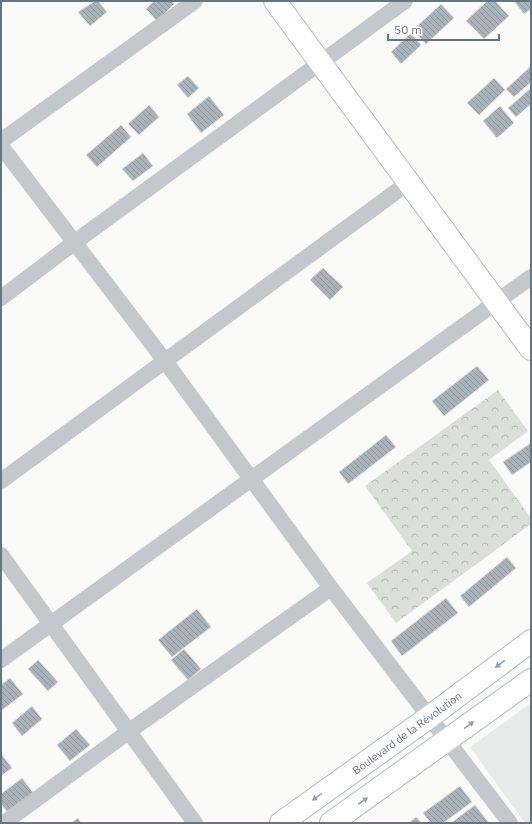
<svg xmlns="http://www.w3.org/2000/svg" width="532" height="824" viewBox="0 0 532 824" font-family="'IBM Plex Sans',sans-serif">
<defs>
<pattern id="park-crowns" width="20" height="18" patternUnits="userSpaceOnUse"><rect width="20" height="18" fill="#dadfd7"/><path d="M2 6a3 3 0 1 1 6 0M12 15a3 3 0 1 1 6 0" fill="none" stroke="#b4b9b4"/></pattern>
<pattern id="building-back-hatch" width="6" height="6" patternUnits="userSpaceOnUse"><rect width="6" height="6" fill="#aab3b9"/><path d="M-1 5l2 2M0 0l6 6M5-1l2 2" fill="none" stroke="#8e969c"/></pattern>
</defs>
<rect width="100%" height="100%" fill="#fafaf8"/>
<path fill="#e8e9e9" d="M531,703V823H525L470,747Z"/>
<path fill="url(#park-crowns)" d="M498,390L528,431L489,460L531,518V524L396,623L367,583L412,551L365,486Z"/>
<path fill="url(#building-back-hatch)" stroke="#dcdcda" d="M95,1H98L107,12L90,26L78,12Z
M154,1H171L174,4L157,21L146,9Z
M487,1H495L509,16L484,39L466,21Z
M514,1H531V9L524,14Z
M441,4L454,18L426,44L413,30Z
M411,33L421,45L401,64L391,52Z
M531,66V82L514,97L506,89Z
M188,76L199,88L188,98L177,85Z
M494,78L505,90L479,115L467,103Z
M531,88V104L516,117L508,108Z
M209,96L224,115L201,133L187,114Z
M149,105L159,117L139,135L128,124Z
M500,106L514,123L497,138L483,121Z
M121,125L131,137L97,167L86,155Z
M143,153L153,166L133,181L122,169Z
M323,268L343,287L330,300L310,280Z
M477,366L489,380L444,416L432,401Z
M386,435L396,447L348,484L339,472Z
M531,443V462L512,475L503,462Z
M507,557L516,568L469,607L460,596Z
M446,598L458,613L402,656L391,641Z
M197,609L211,627L172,657L158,640Z
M184,649L201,669L188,680L171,660Z
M38,660L58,682L48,691L28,669Z
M10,678L23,694L1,711V685Z
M32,706L42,719L22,736L12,723Z
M76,729L90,745L70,761L57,745Z
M2,755L12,768L1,776V756Z
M22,778L35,795L10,815L1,804V794Z
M460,786L472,802L443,823H431L423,813Z
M475,805L489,823H451Z
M416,817L421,823H409Z
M78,818L81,823H71Z"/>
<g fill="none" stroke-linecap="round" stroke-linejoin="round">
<defs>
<path id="secondary" d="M275,1L531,349
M281,823L428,718L531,641
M331,823L531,680"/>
</defs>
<use href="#secondary" stroke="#b3babf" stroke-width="24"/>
<path stroke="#c3c8cc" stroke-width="16" d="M1,141L195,1
M1,146L165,361L331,588L510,823
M1,298L75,242L405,1
M1,481L408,183
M1,555L195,823
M1,660L531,277
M4,823L128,732L331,588"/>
<use href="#secondary" stroke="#fff" stroke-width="22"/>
</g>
<defs><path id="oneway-solid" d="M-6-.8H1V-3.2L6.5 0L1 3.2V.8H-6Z"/></defs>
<g fill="#939fa8">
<use href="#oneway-solid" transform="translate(500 664) rotate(143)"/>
<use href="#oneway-solid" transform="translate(469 725) rotate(-36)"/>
<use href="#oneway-solid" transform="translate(317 797) rotate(144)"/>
<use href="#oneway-solid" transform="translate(363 801) rotate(-35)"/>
</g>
<g text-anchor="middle" stroke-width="4" stroke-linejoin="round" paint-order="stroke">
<g font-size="11" fill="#657683" stroke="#fff">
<text transform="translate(407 733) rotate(-36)" y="4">Boulevard de la Révolution</text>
</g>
</g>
<rect width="532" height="824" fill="none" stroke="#657683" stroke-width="4"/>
<path d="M388 34v6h111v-6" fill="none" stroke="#657683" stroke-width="2"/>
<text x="394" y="34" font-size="12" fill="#657683" stroke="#ffffff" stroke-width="3" paint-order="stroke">50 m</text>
</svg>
